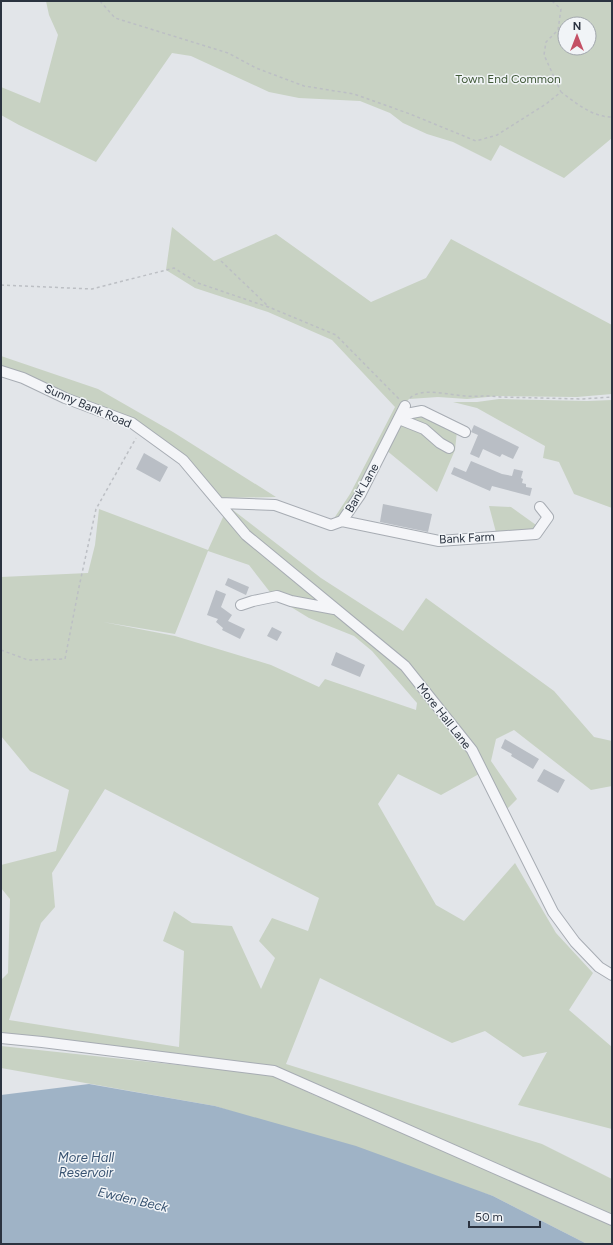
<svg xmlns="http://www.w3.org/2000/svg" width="613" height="1245" viewBox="0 0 613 1245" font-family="Figtree,sans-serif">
<rect width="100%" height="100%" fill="#e2e5e9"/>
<path fill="#c8d2c3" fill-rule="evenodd" d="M46,1H612V138L564,178L500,145L491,161L453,142L427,134L403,123L390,113L360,101L299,98L269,92L191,56L172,53L96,162L19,125L1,115V87L40,103L58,35L49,15ZM565,24H589V48H565Z
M172,227L214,261L276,234L371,302L426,278L451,239L612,325V394L577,397L498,396L467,399L438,397L409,399L403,406L341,519L331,523L350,494L395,407L332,340L268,312L195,288L166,270Z
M1,356L98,389L173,432L276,497L220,498L185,456L132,423L1,367Z
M499,399L587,401L612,400V508L574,494L559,462L543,458L545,446L477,408L453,402H477Z
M408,407L457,431L455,450L437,492L386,450Z
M489,506L511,507L543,530L497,536Z
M229,507L321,578L403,631L426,598L554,691L594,737L612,741V786L591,790L514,730L496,739L491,761L517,799L506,810L475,751L407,663L247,531Z
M99,509L208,550L224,515L404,668L469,752L479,774L441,795L398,774L378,804L436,905L464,921L515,863L556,933L593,973L569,1010L612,1047V1129L518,1105L547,1052L523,1057L485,1031L452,1043L320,978L286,1064L542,1144L612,1179V1244H587L493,1196L215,1106L1,1068V1046L272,1075L318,1097L306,1082L275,1067L1,1033V980L8,973L10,899L1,888V865L56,851L69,790L30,771L1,736V577L88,573L95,545ZM208,551L249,565L273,596L309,618L354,636L372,651L417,703L416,710L325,679L319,687L271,665L175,636L103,622L175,634ZM105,789L319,898L308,931L272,918L259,941L275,958L261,989L232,926L192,923L174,911L163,941L184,951L179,1047L9,1020L41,923L55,907L52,873Z"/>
<path fill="#9fb3c6" d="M89,1084L215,1106L356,1146L493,1196L587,1244H1V1095Z"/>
<path fill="#b9bec5" d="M474,425L519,447L513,459L502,454L500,457L483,449L479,458L470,454L478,435L471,432Z
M144,453L168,467L160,482L136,469Z
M471,461L502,474L512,476L514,469L523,471L521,478L523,479L522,483L526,484V487L532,488L530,496L492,486L490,491L451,474L454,467L466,472Z
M383,504L432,514L428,532L380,522Z
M228,578L249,587L246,595L225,585Z
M216,590L226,594L221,607L232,615L228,621L245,629L240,639L222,630L223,628L216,622L218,619L207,615Z
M272,627L282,632L277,641L267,636Z
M336,652L365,665L360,677L331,665Z
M505,739L539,759L533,769L511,756L512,754L501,748Z
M544,769L565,780L558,793L537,781Z"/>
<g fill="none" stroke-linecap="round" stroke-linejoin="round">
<defs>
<path id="minor" d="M1,371L23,378L65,398L132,423L183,460L246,535L405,666L472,750L553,912L575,942L599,967L612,975
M401,415L422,411L465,432
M399,419L424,429L440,443L449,448
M219,503L275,505L331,525L342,521L360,495L405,406
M342,521L439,541L536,534L548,517L540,507
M241,605L253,601L277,596L291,601L334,609
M1,1038L42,1042L274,1071L612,1220"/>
</defs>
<use href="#minor" stroke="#a7acb3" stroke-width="12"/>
<path stroke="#bcbfc4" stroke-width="1.5" stroke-dasharray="3 3" stroke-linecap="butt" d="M100,1L115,18L228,53L256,68L304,86L354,94L410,114L476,141L497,135L546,104L561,92C576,103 592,117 612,117
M552,1L561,9L558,30L546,42L544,55L561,92
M221,261L269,307
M1,285L92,289L174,268L198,283L271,308L336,335L399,399
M410,398C421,387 450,395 465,396C477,397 488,395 500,397L582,399L612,397
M1,650L28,660L65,659L79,587L96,509L136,438"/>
<use href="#minor" stroke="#f4f5f8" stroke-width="10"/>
</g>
<g text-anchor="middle" stroke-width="3" stroke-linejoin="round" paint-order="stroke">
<g font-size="12" fill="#415a39" stroke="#f1f4f7">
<text x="508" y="83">Town End Common</text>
</g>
<g font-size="12" fill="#2b3340" stroke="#f1f4f7">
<text transform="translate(88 406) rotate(23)" y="4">Sunny Bank Road</text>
<text transform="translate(362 488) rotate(-60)" y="4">Bank Lane</text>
<text transform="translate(467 538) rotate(-3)" y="4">Bank Farm</text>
<text transform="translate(444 716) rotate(52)" y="4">More Hall Lane</text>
</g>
<g font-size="13" font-style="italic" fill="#385371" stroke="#f1f4f7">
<text x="86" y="1162">More Hall<tspan x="86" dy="15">Reservoir</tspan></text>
<text transform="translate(133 1199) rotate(13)" y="5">Ewden Beck</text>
</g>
</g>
<rect width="613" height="1245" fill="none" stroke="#2b3340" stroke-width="4"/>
<g transform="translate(577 36)"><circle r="19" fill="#f1f4f7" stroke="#a2a7ae"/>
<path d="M0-3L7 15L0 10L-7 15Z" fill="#c45065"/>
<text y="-6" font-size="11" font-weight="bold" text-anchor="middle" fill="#2b3340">N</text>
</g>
<path d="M469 1221v6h71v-6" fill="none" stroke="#2b3340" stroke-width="2"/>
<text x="475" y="1221" font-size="12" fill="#2b3340" stroke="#f1f4f7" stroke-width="3" paint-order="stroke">50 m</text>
</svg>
